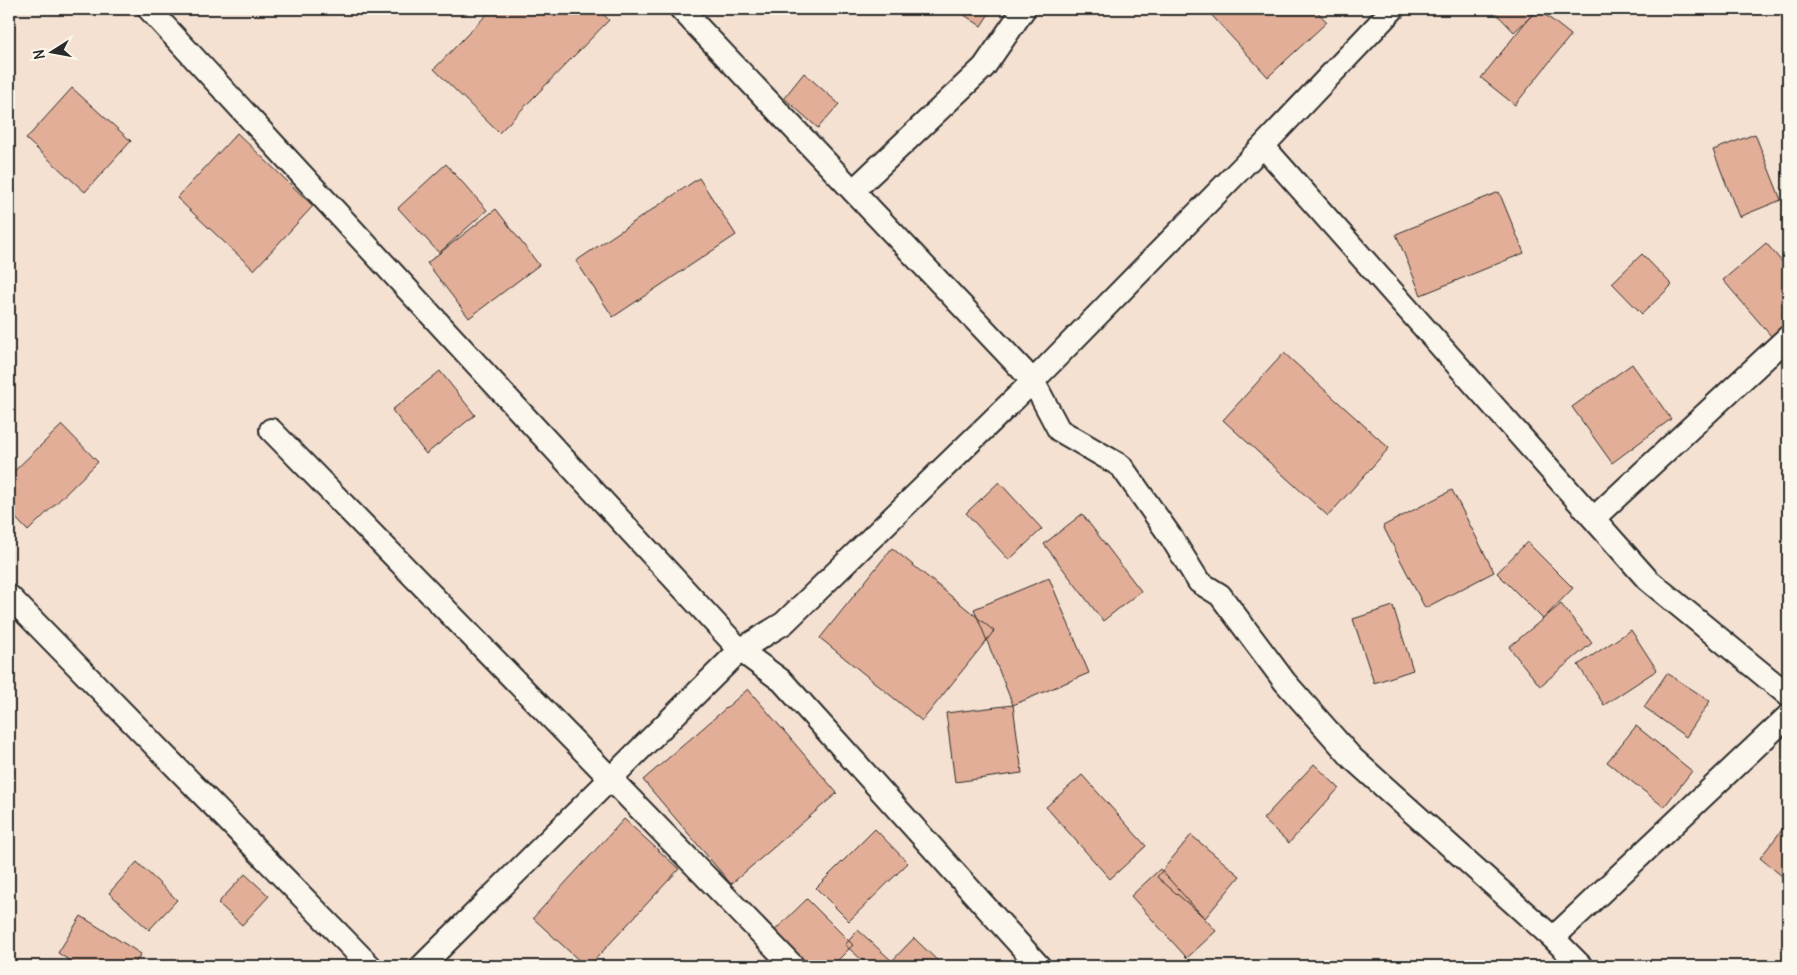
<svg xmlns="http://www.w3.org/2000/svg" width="1797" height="975" viewBox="0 0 1797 975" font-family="Delius,sans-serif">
<rect width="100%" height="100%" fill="#f4e1d2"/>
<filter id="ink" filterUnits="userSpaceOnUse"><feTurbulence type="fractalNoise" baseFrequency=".02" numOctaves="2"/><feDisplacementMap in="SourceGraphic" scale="10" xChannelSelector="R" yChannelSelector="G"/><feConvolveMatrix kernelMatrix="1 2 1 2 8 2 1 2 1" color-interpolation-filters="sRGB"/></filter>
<g filter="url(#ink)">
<path fill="#e3ae97" stroke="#2b2b2b" d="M492,9H598L609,20L499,133L434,69Z
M955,9H992L981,26Z
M1206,9H1315L1327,22L1268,77Z
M1492,9H1539L1514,32Z
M1536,9H1538L1571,35L1515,105L1481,78Z
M804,73L839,104L818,128L784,98Z
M72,88L131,141L85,192L26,139Z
M237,133L313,206L254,270L177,198Z
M1755,134L1781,200L1739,217L1713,150Z
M446,164L487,210L439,253L398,208Z
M699,178L736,235L613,317L576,261Z
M1499,192L1524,253L1421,295L1396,234Z
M496,209L539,265L469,318L427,263Z
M1766,243L1788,269V335L1778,344L1723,280Z
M1642,254L1672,285L1642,314L1612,283Z
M1284,353L1389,448L1328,516L1223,420Z
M1632,364L1671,419L1612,463L1572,407Z
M440,371L475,415L426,454L392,410Z
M62,425L98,462L28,531L9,511V476Z
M999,482L1042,529L1009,560L966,513Z
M1452,490L1494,572L1425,608L1383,526Z
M1788,494V510L1781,502Z
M1082,514L1141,591L1103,621L1044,544Z
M1527,542L1573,588L1543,619L1497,573Z
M892,548L994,631L922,721L820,638Z
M1049,578L1089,673L1013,705L974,609Z
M1561,604L1592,643L1540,686L1509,647Z
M1393,606L1413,670L1374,683L1353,619Z
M1631,630L1657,670L1604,705L1578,665Z
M1667,673L1710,701L1686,737L1644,707Z
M748,689L837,793L731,884L643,780Z
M1013,705L1022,773L955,782L946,713Z
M1636,726L1692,771L1664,807L1607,762Z
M1314,764L1339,788L1289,843L1263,819Z
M1082,775L1146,846L1110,879L1046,807Z
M624,819L679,869L589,966H585L533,918Z
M1788,822V881L1760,858Z
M875,829L908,863L849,921L816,888Z
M1191,835L1240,876L1205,918L1157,877Z
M137,862L177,900L149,930L109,893Z
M1160,869L1216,931L1187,958L1131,896Z
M245,874L269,896L242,925L218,903Z
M807,899L853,945L832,966H800L770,935Z
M81,916L141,954L133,966H78L58,953Z
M858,930L892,961L888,966H869L845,945Z
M914,938L943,966H887Z
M1405,959L1414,966H1399Z"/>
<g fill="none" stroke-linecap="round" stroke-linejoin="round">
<defs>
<path id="street" d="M149,9L740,650L782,681L1039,966
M681,9L1033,381L1059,430L1121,466L1171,537L1199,582L1220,595L1285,682L1352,758L1553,938L1581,966
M1263,146L1648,580L1788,695
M853,191L984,67L1024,9
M271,430L793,966
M1594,518L1788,337
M9,596L370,966
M1553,938L1788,716
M422,966L740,650L784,623L1033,381L1263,146L1393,9"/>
</defs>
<use href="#street" stroke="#2b2b2b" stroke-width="26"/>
<use href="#street" stroke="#fbf7ec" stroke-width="22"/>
</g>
</g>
<rect width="1797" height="975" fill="none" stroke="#fbf7ec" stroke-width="30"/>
<rect x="15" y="15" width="1767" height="945" fill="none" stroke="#2b2b2b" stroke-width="2" filter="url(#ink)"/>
<g transform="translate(52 52) rotate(259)" stroke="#fbf7ec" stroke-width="4" paint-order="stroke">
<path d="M0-4L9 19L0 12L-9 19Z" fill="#2b2b2b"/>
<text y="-8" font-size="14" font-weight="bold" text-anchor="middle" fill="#2b2b2b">N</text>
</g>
</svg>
